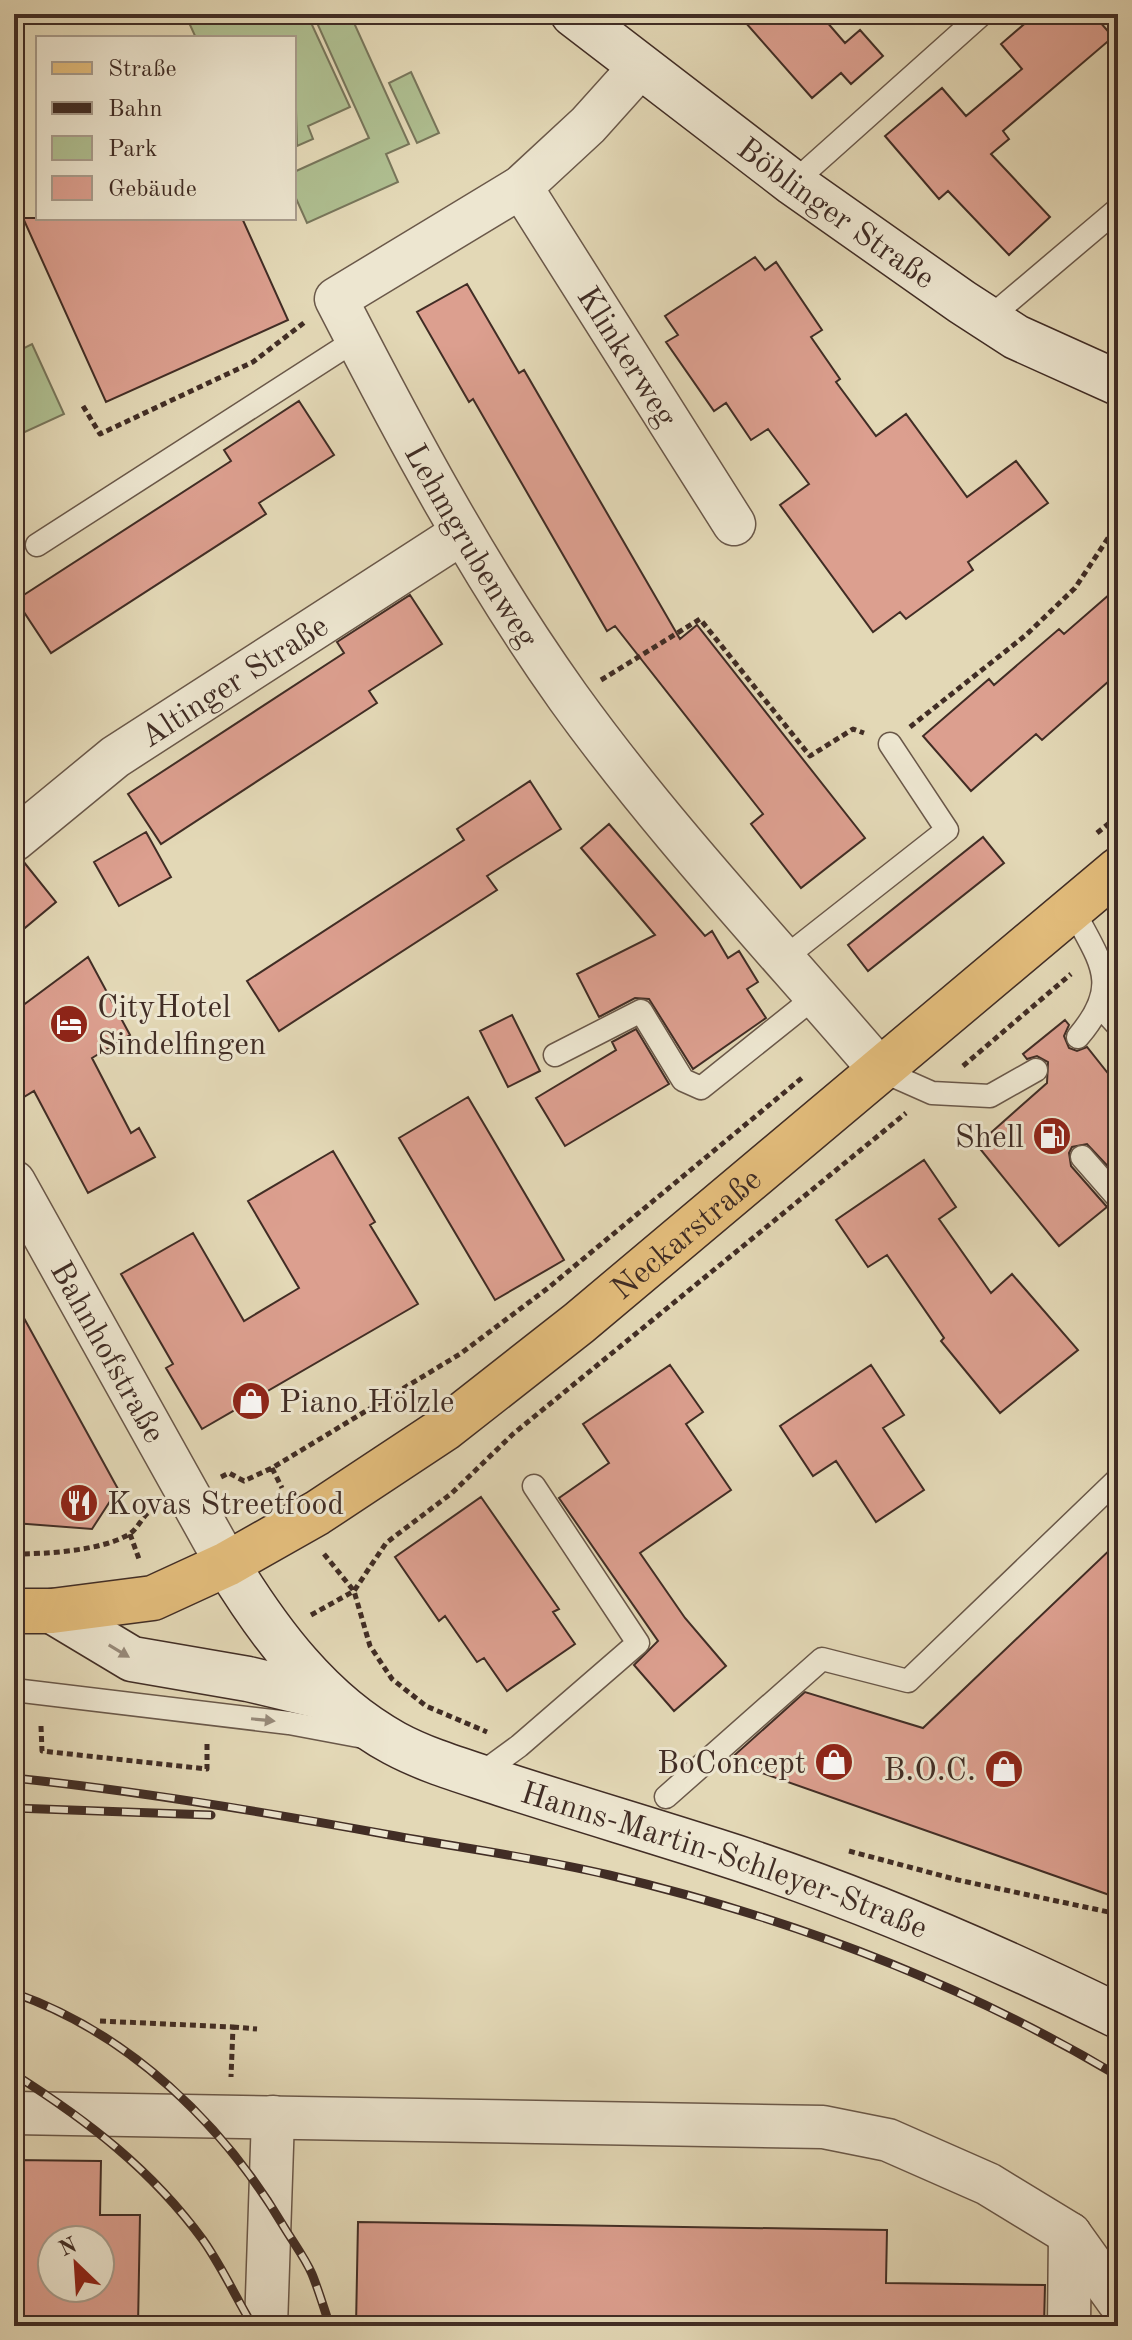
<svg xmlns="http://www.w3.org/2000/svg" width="1132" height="2340" viewBox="0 0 1132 2340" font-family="'Old Standard TT',serif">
<rect width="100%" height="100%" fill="#e3d8b6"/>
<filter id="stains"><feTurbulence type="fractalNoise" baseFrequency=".0025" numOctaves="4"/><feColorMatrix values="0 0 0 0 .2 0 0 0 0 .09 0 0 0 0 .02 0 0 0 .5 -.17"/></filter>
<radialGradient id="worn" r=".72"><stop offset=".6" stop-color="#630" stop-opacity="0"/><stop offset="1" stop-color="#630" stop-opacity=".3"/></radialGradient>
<path fill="#afbf91" stroke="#78765b" stroke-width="2" d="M185,14H307L350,107L308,126L313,139L297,146L294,38H196Z
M313,14H350L409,144L386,154L398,182L307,223L294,194V172L369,138Z
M411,72L439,133L417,143L389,83Z
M32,344L64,414L14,437V353Z"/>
<path fill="#dc9f8f" stroke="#412d25" stroke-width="2" fill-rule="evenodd" d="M738,14H820L845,43L860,30L883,56L851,84L841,73L812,98Z
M1036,14H1093L1113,37L1003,131L1009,139L991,154L1050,217L1009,255L948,191L939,199L885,136L942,88L966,116L1022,69L1001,44Z
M23,218H242L288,320L106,402Z
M755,257L765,270L776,262L822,330L811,337L840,379L836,382L876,436L906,414L967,497L1016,461L1048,503L968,562L973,570L906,619L900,612L873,632L780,505L809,484L768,429L751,440L726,403L714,411L666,342L678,335L665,316Z
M467,284L519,373L524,370L680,639L697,625L865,838L801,888L751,824L763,814L615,626L607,631L473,399L469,402L417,312Z
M299,401L334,455L259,503L266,514L51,653L16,600L231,461L224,450Z
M1118,587V673L1042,740L1036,734L971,791L923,736L989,679L994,685L1059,629L1064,634Z
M410,595L442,644L369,691L377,703L161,844L128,794L344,653L337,642Z
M530,781L561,829L487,876L497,890L279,1031L247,981L464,840L457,829Z
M609,824L705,936L712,931L728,958L739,951L758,982L747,989L766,1018L693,1069L649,999L635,998L599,1017L577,974L655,935L581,848Z
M146,832L171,877L119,906L94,862Z
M983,837L1004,863L868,971L848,945Z
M23,861L56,902L14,937V863Z
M88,957L130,1035L92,1058L131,1133L139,1128L155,1157L88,1193L34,1091L14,1103V1012Z
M512,1015L540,1071L508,1087L480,1031Z
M1065,1020L1069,1025L1064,1036L1069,1048L1077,1051L1087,1047L1118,1086V1177L1087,1144L1072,1147L1069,1153L1071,1166L1107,1207L1059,1246L977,1145L1047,1083L1048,1062L1037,1056L1027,1059L1023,1054Z
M636,1029L669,1084L565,1146L536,1098L616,1050L612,1042Z
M468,1097L564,1260L495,1300L399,1138Z
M333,1151L375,1222L370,1225L418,1304L202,1429L166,1368L173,1364L121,1274L193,1233L244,1321L299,1288L248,1201Z
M924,1160L956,1207L939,1219L991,1293L1012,1274L1078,1350L1000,1413L941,1341L944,1338L887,1255L868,1267L836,1220Z
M14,1300L118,1489L92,1529L14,1523Z
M670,1365L703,1412L686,1424L731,1490L640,1553L685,1618L726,1666L674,1711L634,1665L658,1641L559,1498L609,1463L583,1424Z
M871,1365L904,1415L883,1428L924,1490L876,1522L836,1461L813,1476L780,1426Z
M481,1497L559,1609L553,1612L575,1644L507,1691L484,1658L477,1662L445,1616L439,1621L395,1557Z
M1118,1542V1898L728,1761L805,1692L923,1728Z
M14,2160L101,2161L100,2215H140L138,2326H14ZM52,2240H100V2288H52Z
M358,2222L887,2230L886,2283L1045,2285L1044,2326H356Z"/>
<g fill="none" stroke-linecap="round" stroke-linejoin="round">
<defs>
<path id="service" d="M793,183L982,14
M988,319L1118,209
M37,545L357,339
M1072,908C1100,962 1123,984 1078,1037
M783,959L947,830L890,744
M1100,1006L1118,1026
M555,1055L641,1011L683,1080L701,1088L816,996
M880,1070L932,1093L990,1096L1036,1070
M1082,1157L1118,1198
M14,1690L289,1723L369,1738
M478,1776L519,1746L638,1643L534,1486
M666,1797L822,1659L908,1681L1118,1479"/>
<g id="minor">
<path id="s1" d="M641,66L588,125L521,187L336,299C406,435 479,572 568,697C663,829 775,947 880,1070"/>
<path id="s2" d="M521,187L734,524"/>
<path id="s3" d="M14,840L115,757L462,533"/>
<path id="s4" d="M14,1182L227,1564"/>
<path d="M14,2113L823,2127L888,2140L988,2184L1070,2234L1118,2301"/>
<path d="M266,2326L273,2117"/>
<path d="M1069,2326L1070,2234"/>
</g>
<g id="secondary">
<path id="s5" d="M573,14L793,183L962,302L1016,337L1118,383"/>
<path id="s6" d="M227,1564C269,1633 321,1703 394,1743C427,1761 467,1772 502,1784C573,1807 644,1828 716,1851C855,1895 987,1952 1118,2016"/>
<path d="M52,1611L132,1659L248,1679L332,1699"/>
</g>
<g id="primary">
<path id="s7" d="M14,1611H52L153,1598L227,1564L317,1513L444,1429L579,1323L1118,870"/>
</g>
</defs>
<use href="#service" stroke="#6a5849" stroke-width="25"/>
<use href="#minor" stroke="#6a5849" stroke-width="45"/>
<use href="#secondary" stroke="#412d25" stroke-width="47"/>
<use href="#primary" stroke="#412d25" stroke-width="47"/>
<path stroke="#412d25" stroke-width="5" stroke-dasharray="6 4" stroke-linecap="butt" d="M83,406L100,434L253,362L305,322
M601,680L700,619L810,756L853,729L864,733
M910,727L1026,635L1075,588L1118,523
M1097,833L1118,816
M963,1066L1071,974
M272,1468L282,1488
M221,1477L229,1473L244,1481L272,1468L460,1354L548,1288L803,1077
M130,1534L139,1559
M14,1554C46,1554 99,1551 128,1535C139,1529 142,1514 154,1509
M324,1554L354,1591L370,1646L392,1679L426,1706L487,1732
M311,1615L354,1591L386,1543L452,1493L513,1434L906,1113
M41,1726L42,1751L207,1769V1741
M849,1851L958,1880L1118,1914
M100,2021L233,2027L231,2077
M233,2027L257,2029"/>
<use href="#service" stroke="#ede6d0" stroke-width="22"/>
<use href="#minor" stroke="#ede6d0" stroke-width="42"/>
<use href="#secondary" stroke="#ede6d0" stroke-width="44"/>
<use href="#primary" stroke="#e2bc7b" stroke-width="44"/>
<defs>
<path id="rail" d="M14,1778C140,1791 265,1812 390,1835C463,1848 537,1858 609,1875C787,1917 961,1982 1118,2076
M14,1808L211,1815
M14,1993C129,2033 223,2124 284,2227C293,2242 305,2258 312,2274C319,2291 324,2309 330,2326
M14,2074C88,2121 151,2169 203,2240C222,2267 236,2298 253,2326"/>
</defs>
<use href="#rail" stroke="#412d25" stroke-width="9"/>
<use href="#rail" stroke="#ede6d0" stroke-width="6" stroke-dasharray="18" stroke-linecap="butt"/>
</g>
<defs><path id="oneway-solid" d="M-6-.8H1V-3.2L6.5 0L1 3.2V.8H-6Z" transform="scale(2)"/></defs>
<g fill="#978a7a">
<use href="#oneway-solid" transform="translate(119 1651) rotate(31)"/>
<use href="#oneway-solid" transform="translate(263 1720) rotate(6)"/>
</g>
<defs>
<symbol id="hotel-disc" viewBox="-11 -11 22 22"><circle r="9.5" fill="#8f2418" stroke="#ede6d0"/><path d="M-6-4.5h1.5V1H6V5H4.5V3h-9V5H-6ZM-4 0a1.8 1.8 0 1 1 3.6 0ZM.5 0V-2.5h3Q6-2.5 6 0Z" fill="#fff"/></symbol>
<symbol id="fuel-disc" viewBox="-11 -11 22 22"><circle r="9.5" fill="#8f2418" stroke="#ede6d0"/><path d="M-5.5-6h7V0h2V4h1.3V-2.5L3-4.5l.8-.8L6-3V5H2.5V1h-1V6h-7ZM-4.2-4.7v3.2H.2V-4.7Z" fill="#fff"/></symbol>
<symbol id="shop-disc" viewBox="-11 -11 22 22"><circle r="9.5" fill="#8f2418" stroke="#ede6d0"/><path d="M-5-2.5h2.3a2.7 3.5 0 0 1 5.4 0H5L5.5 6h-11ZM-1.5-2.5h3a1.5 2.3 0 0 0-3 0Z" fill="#fff"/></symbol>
<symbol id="restaurant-disc" viewBox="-11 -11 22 22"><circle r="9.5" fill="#8f2418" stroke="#ede6d0"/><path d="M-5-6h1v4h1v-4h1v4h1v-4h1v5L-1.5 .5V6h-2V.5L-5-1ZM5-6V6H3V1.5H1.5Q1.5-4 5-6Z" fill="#fff"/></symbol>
</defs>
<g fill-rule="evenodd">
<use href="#hotel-disc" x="47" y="1002" width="44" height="44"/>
<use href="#fuel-disc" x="1030" y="1114" width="44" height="44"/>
<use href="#shop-disc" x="229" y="1379" width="44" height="44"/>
<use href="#restaurant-disc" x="57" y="1481" width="44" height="44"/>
<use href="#shop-disc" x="812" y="1740" width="44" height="44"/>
<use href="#shop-disc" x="982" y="1747" width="44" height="44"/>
</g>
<g text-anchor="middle" stroke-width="6" stroke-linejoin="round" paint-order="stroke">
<g font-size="32" fill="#412d25" stroke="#ede6d0">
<text dy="11" stroke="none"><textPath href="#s5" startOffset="330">Böblinger Straße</textPath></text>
<text dy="11" stroke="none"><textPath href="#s2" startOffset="200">Klinkerweg</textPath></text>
<text dy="11" stroke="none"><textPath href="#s1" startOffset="668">Lehmgrubenweg</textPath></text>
<text dy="11" stroke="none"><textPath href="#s3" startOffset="272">Altinger Straße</textPath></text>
<text dy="11" stroke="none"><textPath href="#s7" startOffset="788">Neckarstraße</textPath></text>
<text dy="11" stroke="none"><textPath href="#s4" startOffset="194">Bahnhofstraße</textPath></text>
<text dy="11" stroke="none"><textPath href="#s6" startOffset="598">Hanns-Martin-Schleyer-Straße</textPath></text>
</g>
<g font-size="32" fill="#412d25" stroke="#ede6d0" text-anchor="start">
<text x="97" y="1017">CityHotel<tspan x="97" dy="37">Sindelfingen</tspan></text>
<text x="1024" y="1147" text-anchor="end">Shell</text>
<text x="279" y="1412">Piano Hölzle</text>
<text x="107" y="1514">Kovas Streetfood</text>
<text x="806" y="1773" text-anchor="end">BoConcept</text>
<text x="976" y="1780" text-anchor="end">B.O.C.</text>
</g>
</g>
<rect width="1132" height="2340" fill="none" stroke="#e3d8b6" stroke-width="48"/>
<rect x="16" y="16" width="1100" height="2308" fill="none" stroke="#412d25" stroke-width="4"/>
<rect x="24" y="24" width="1084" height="2292" fill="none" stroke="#412d25" stroke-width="2"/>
<rect x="36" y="36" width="260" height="184" fill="#ede6d0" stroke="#a89c8c" stroke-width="2"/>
<rect x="52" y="62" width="40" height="12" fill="#e2bc7b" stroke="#a89c8c" stroke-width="2"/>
<text x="108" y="76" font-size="24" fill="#412d25">Straße</text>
<rect x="52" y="102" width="40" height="12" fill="#412d25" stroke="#a89c8c" stroke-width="2"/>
<text x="108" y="116" font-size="24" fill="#412d25">Bahn</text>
<rect x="52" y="136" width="40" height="24" fill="#afbf91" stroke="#a89c8c" stroke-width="2"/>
<text x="108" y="156" font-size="24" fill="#412d25">Park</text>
<rect x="52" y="176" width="40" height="24" fill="#dc9f8f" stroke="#a89c8c" stroke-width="2"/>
<text x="108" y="196" font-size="24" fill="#412d25">Gebäude</text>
<g transform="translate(76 2264) rotate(335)"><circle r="38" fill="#ede6d0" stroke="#a89c8c" stroke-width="2"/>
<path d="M0-6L14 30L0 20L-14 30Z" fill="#8f2418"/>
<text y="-12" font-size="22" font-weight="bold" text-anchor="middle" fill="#412d25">N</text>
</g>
<rect width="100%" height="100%" filter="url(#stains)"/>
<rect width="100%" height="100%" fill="url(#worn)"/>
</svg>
